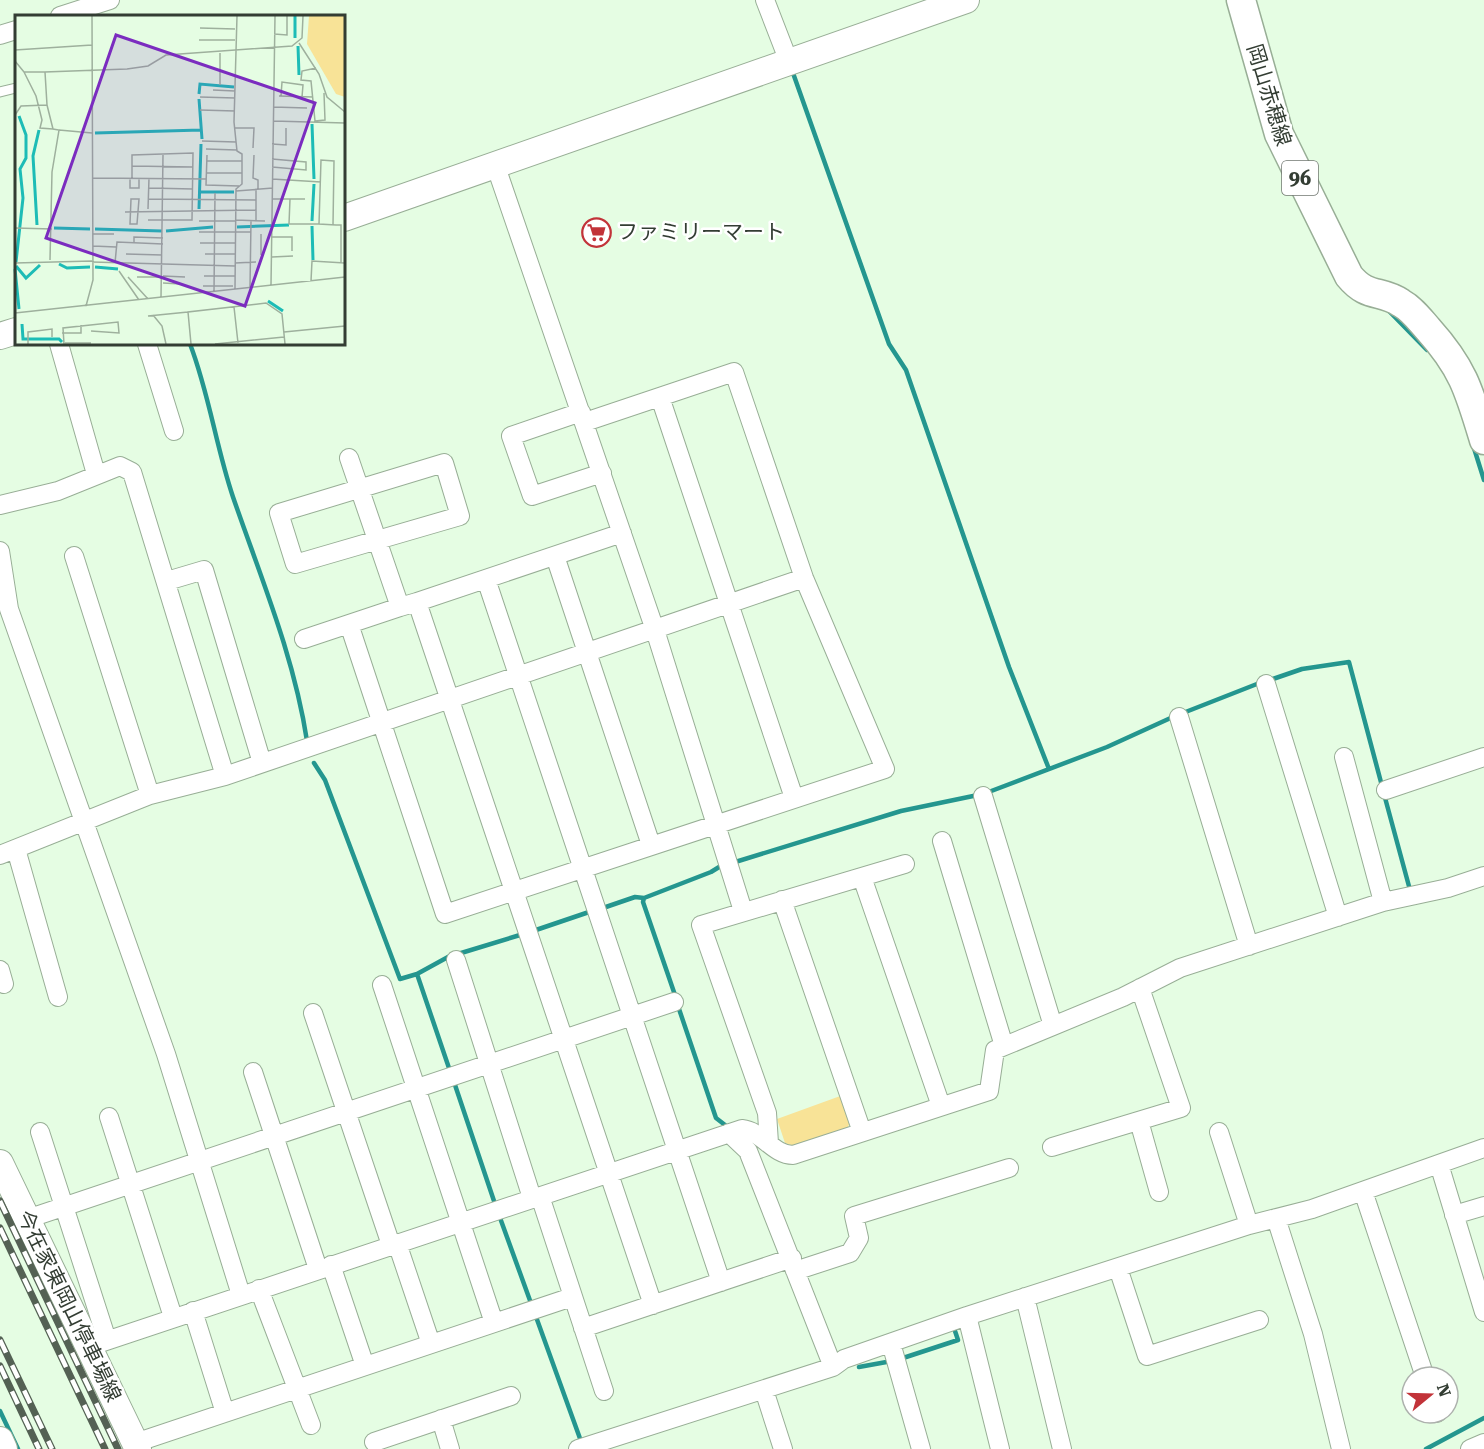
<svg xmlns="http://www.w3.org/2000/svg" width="1484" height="1449" viewBox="0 0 1484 1449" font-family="'Roboto Serif','Noto Sans JP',serif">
<rect width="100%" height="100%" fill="#e5fde3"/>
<path fill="#f8e397" d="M843,1095L851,1119L848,1127L794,1146L785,1143L777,1119Z"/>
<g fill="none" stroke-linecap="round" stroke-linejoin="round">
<path stroke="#24968f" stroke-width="4.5" d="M793,73L889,344L906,370L1009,667L1049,769
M1389,311L1427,350
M190,344C209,393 216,447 233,497C261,578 294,656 307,741
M1473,445L1484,480
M1270,680L1302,669L1349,662L1382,786
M1183,713L1262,682
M314,763L325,780L400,979L417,974L450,1071
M986,793L1107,747L1175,716
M1384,794L1410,890
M732,863L901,811L978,795
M644,898L643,902L676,998
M600,909L635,897L644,898L711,872L724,864
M533,931L592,911
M417,974L448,957L520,935
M678,1006L716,1118L725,1125
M453,1079L494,1201
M499,1215L532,1306
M535,1314L582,1444
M900,1359L958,1340L955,1331
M859,1367L892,1361
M0,1411L18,1449
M1426,1449L1484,1418"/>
<defs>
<path id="lane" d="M0,92L16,88"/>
<path id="street" d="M765,0L789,62
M60,16L110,0
M0,35L16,30
M495,164L655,630L743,911
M59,344L96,474
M147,344L174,431
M660,397L794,798
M581,412L511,436L532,496L602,473
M349,458L400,607L417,602L653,1305
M444,463L460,516L295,564L279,513Z
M0,505L58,491L120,466L132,472L225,776
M0,551L9,609L166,1054L241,1295
M74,556L150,795
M555,556L651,845
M486,579L721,1282
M167,581L204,570L262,763
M417,602L622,533
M349,624L445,914L885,769L804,578L734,372L585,422
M304,639L400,607
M1266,684L1338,917
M1179,717L1249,946
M1344,757L1383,902
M1386,790L1484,757
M983,796L1053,1026
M942,841L1004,1046
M16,849L58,997
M0,855L150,795L225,776L804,578
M862,877L941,1106
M782,900L862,1132
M456,960L532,1198
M0,970L4,984
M382,985L494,1323
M313,1013L391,1245
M253,1072L318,1269
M109,1117L173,1317
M1139,1121L1159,1192
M40,1132L107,1340
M1219,1132L1249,1225
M729,1133L748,1151L833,1367
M769,1143L767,1113L701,925L905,864
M1052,1147L1181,1108L1140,988
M1439,1164L1484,1312
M1363,1191L1425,1377
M540,1196L604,1391
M1454,1215L1484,1206
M1276,1218L1313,1334L1341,1449
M27,1219L674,1002
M397,1243L431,1344
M331,1265L365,1366
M1118,1268L1147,1356L1259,1320
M795,1271L850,1253L859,1238L854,1216L1009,1168
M259,1289L311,1425
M1025,1297L1062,1449
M193,1311L225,1413
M967,1316L1000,1449
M583,1328L792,1258
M891,1343L921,1449
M88,1347L742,1129C762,1131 773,1155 793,1155L989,1091L995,1050L1123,997L1180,968L1383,902L1448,888L1484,876
M764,1390L783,1449
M1436,1413H1437
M441,1419L450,1449
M374,1442L511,1396
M135,1443L572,1297
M578,1449L833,1367L844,1359L967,1316L1249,1225L1312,1209L1484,1148
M1470,1449L1484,1443"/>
<path id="secondary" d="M344,218L966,0
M0,336L16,331
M0,1163L138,1449
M0,1440L4,1449"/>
<path id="primary" d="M1241,0L1279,134L1349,276C1368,299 1380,289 1401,303C1412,309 1420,320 1428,329C1463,368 1469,390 1484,440"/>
</defs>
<use href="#lane" stroke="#98ae96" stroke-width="11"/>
<use href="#street" stroke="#98ae96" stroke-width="20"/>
<use href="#secondary" stroke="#98ae96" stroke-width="28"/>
<use href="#primary" stroke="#98ae96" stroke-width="31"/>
<use href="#lane" stroke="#fff" stroke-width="9"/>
<use href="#street" stroke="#fff" stroke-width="18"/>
<use href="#secondary" stroke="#fff" stroke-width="26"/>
<use href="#primary" stroke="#fff" stroke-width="28"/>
<defs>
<path id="rail" d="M0,1201L118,1449
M0,1228L105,1449
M0,1340L52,1449
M0,1366L39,1449"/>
</defs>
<use href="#rail" stroke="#546154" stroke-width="7"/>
<use href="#rail" stroke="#fff" stroke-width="4.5" stroke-dasharray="14" stroke-linecap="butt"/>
</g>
<defs>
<symbol id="supermarket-ring" viewBox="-11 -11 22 22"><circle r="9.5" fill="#fff" stroke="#c23339" stroke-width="1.5"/><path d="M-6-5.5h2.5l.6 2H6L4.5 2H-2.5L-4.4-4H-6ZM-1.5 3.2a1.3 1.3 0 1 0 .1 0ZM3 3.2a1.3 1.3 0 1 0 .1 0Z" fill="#c23339"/></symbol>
</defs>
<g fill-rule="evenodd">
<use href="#supermarket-ring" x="580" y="216" width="33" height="33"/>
</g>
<g text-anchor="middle" stroke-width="5" stroke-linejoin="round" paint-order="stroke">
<rect fill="#fff" stroke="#707770" stroke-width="1.5" x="1282" y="161" width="36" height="34" rx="4.5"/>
<g font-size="20" font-weight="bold" fill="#333d33">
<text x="1300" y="185">96</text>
</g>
<g font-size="21" fill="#333d33" stroke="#fff">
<text transform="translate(1269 95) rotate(73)" y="7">岡山赤穂線</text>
<text transform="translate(69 1306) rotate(64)" y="7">今在家東岡山停車場線</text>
</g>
<g font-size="21" fill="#333d33" stroke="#fff" text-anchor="start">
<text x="617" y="239">ファミリーマート</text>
</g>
</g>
<g transform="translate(15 15)">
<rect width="330" height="330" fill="#e5fde3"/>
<path d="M294,1H330V82L321,79L292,29Z" fill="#f8e397"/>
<path fill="none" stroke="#1dbcb6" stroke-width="3" d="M280,1V23M283,31L284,60M184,79L185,69L219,72M184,84L187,124M297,109L299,164M80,118L186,115M185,177H219M184,194L186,129M297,206L299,169M22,210L18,141L24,115M297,211L298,245M222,212L274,210M39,213L75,214M80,214L147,216M151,216L198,212M1,247L8,183L5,154L11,143V120L4,101M44,249L52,253L75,252M1,251L11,263L25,250M80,252L103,254M0,254L4,294M253,286L268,296M7,309L8,324H44L47,327"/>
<path fill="none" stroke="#9eb09d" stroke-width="1.5" d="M185,13L220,14M259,19L272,20V1M184,25H220M284,28L304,59L312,82L330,97M0,35L77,30M0,46L9,57H30M301,53L287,56L286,65L296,66L300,106L310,105L309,78M9,57L21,81L27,105L25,113L38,114M205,70V38M198,75L220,76M264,81L298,82M266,81L267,67L288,70L287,82M185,82L220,83M32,90L38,114L44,115L37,157L35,245M258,92L292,93M185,95L220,96M0,100L6,91L32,90L30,57L112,54L133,51L151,40L277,31L287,23L288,1M258,106L330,108M220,113H239L238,133M44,115L77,118M187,126L221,127M257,129L271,130V113M191,134L222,135M192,140L191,170L224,171M239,140L238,163L243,165V174M192,146H227M117,151L178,152M257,152L291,155V147L257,144M191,158H227M77,163L191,164M115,163V173H124V163M117,163V140L178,138L177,205H133M257,164L306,167M134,173L178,174M221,176L258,173M116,184H124L122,209H115ZM133,184L241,185M258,184H290M275,184L274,209H304M133,194L134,163M110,197L241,195M220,205L250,206M184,206H220M241,206V174M318,210L319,146L306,145L304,209L321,210H326V248M0,213L37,214M184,217H236M78,219H99M257,222H277V236M119,227V222L148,223M185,228H220M78,231L101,232M111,239L147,240M190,239H220M246,240V219M257,242L278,241M77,247L220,251M0,248L77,246M100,248L102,227L148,229M220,248L241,247M104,256L124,285M148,261L170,262M189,261H220M113,262L133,284M122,262H148M296,266L297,246L330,248M148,268L166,269M256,270L260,1M188,271H218M235,272L236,206M220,274L221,174L227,169V139L222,136L219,107L222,1M199,277L200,178M146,283L148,140M71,291L78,265L77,1M219,292L223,328M0,298L330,262M138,300L147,311L151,329M133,301L173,297M269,317L330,311M47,318H66V310M50,328H76M13,329V317L37,314V322M49,329L48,313L103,307L104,318L76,316M176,329L173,297L251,288L267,299L270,329M200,329L269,322"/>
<path fill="#7b2cbf" fill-opacity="0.15" stroke="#7b2cbf" stroke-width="3" d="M101,20L300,88L230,291L31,223Z"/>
<rect width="330" height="330" fill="none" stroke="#333d33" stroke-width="3"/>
</g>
<g transform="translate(1430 1395) rotate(71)"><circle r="28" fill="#ffffff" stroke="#adb1ad" stroke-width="1.5"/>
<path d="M0-4.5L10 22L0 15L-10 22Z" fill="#c23339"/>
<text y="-9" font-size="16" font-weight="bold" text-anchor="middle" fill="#333d33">N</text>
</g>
</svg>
